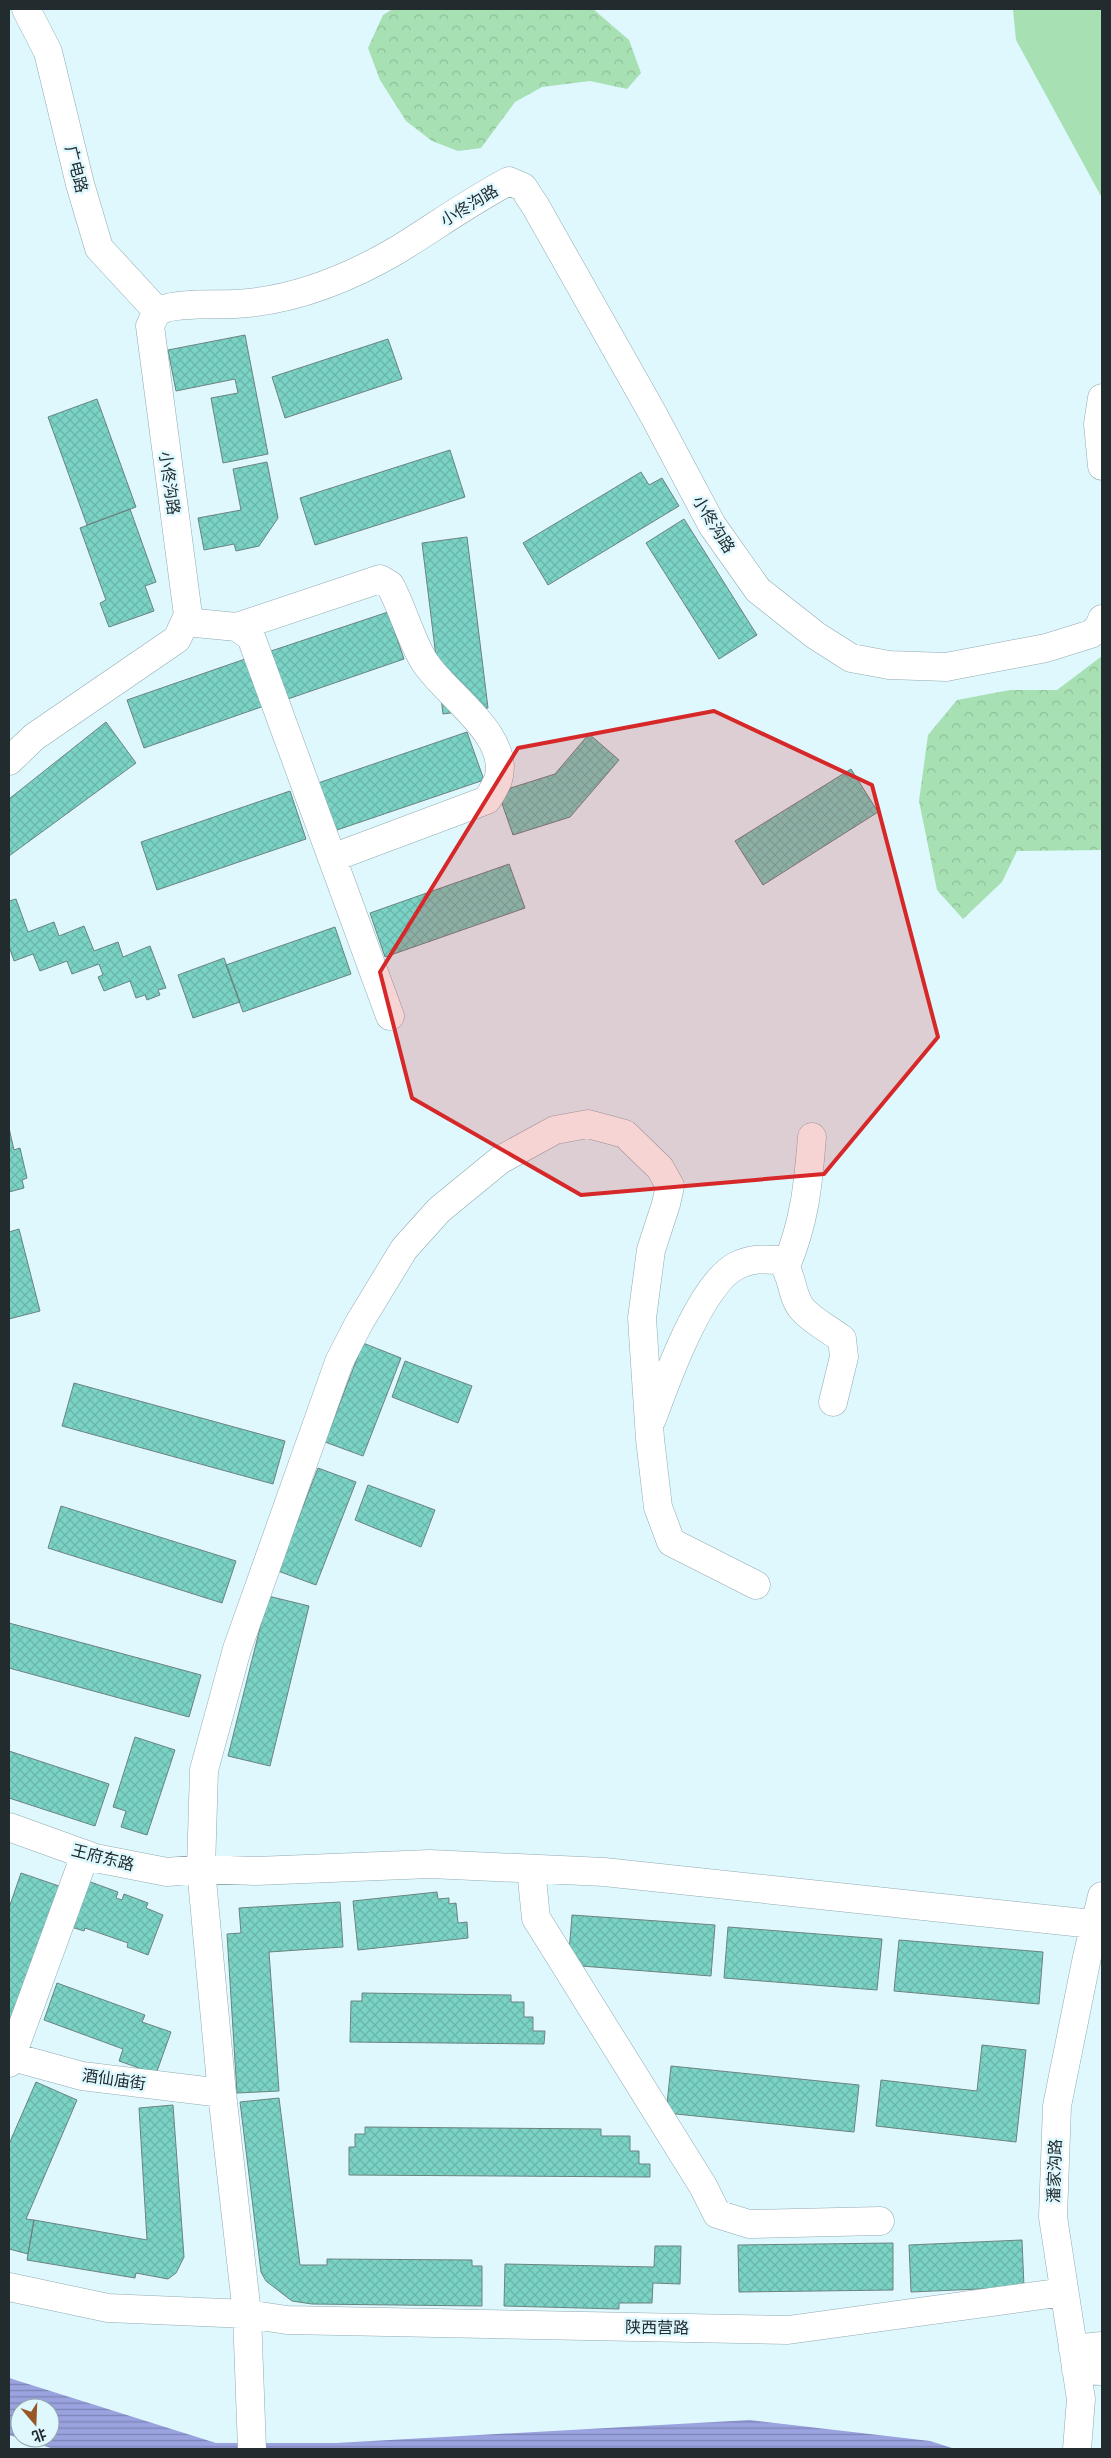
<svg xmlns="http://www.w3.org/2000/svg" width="1111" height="2458" viewBox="0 0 1111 2458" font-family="Overpass,'Noto Sans SC',sans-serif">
<defs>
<pattern id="forest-crowns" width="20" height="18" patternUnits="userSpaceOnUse" patternTransform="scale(1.25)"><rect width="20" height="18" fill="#a7e0b2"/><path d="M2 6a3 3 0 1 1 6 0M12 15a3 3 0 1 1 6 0" fill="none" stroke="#8fc099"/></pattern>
<pattern id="water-rules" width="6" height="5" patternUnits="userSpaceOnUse" patternTransform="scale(1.25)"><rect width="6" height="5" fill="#9aa2df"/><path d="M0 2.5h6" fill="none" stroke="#7d84b5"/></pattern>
<pattern id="building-cross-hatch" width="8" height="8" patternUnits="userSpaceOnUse" patternTransform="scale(1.25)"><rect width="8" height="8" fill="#7ad3c5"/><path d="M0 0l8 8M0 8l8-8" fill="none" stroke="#69b5aa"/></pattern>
</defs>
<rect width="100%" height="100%" fill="#def8fe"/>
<path fill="#a7e0b2" d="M1013,9H1102V198L1016,40Z"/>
<path fill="url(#forest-crowns)" d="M393,9H593L629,40L641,73L627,89L590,81L542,87L515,102L481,148L458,151L432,141L406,121L380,80L368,48L383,15Z
M1102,656V850L1017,851L1002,882L963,919L937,890L919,801L928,735L957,700L1010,690H1057Z"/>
<path fill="url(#water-rules)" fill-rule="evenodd" d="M9,2378L216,2443H336L750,2420L930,2441L955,2449H54L9,2435ZM20,2408H50V2438H20Z"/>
<path fill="url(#building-cross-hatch)" stroke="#6c837f" d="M245,335L268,454L223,463L211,398L238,393L235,379L176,391L168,350Z
M388,339L402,379L285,418L272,377Z
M97,399L136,507L87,525L48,417Z
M450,450L465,497L315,545L300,498Z
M267,462L278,518L259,546L236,551L234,544L204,550L198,518L241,510L233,469Z
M641,472L649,485L662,478L679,506L548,585L523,543Z
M130,509L156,582L145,586L154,611L109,627L100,603L106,600L80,528Z
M684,519L757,635L719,659L646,543Z
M467,537L488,708L443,714L422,543Z
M388,612L404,659L285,700L268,652Z
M248,658L264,706L144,748L127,700Z
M106,722L136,763L9,856V799Z
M467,732L484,780L334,831L318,783Z
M589,734L619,760L570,817L513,835L498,792L555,774Z
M851,769L878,812L763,885L735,841Z
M290,791L306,839L157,890L141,842Z
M509,864L525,908L385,957L370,913Z
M16,899L28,932L54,922L59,936L84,926L94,951L118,942L123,957L150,946L166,988L158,990L160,995L147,1000L145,995L136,998L130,981L104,991L98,977L103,975L99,964L72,974L67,961L40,971L33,954L14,961L9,946V901Z
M335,927L351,974L243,1012L226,965Z
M224,958L240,1002L193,1018L178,975Z
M9,1128L14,1150L20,1148L27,1178L22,1180L24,1188L9,1192Z
M19,1229L40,1311L9,1319V1232Z
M363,1343L401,1358L363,1456L325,1442Z
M405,1361L472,1386L458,1423L392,1397Z
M74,1383L285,1441L273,1484L62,1426Z
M318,1468L356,1482L316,1585L278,1571Z
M368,1485L435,1510L421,1547L355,1520Z
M61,1506L236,1561L222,1603L48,1548Z
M268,1596L309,1606L270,1766L228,1756Z
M9,1623L201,1675L189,1717L9,1668Z
M135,1737L175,1750L147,1835L121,1827L126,1811L113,1807Z
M9,1751L109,1784L95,1826L9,1798Z
M21,1873L59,1886L9,2030V1908Z
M85,1880L118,1892L116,1898L122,1900L124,1894L148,1903L146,1908L163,1915L148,1955L127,1947L128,1943L85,1928L84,1931L68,1926Z
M437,1892L438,1899L449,1898V1904L456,1903L458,1923L467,1922L468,1938L358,1950L353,1901Z
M340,1902L343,1947L269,1952L279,2091L237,2093L227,1934L241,1933L239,1908Z
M572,1915L715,1925L711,1976L568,1965Z
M728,1927L882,1939L877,1990L724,1978Z
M899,1940L1043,1952L1039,2004L894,1991Z
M57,1983L145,2015L142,2022L171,2032L156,2074L119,2061L123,2049L44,2020Z
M362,1993L511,1995V2002H524V2017H533V2031H545L544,2044L350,2042L351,2001H362Z
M982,2045L1026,2050L1016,2142L876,2126L881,2080L977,2091Z
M671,2066L859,2085L854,2132L666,2113Z
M36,2082L77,2100L26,2219L34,2220L28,2254L9,2249V2144Z
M279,2098L300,2265H327V2259L472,2260V2266H482V2306L312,2304L292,2301L266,2281L261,2272L240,2102Z
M173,2105L184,2257L176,2273L168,2279L136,2273L135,2278L27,2260L34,2220L147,2240L139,2108Z
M365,2127L601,2129V2136H630V2151H639V2164H650V2177L349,2175V2147H355V2134H365Z
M1022,2240L1024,2287L911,2292L909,2245Z
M893,2243V2290L739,2292L738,2245Z
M655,2246H681L680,2284L653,2283L652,2303H619V2309L504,2306L505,2264L654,2267Z"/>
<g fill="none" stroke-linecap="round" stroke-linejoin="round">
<defs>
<path id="minor" d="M26,9L48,52L80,184L99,248L158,312
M1102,398L1098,424L1102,466
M185,622L237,627L251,637L390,1016
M237,627L380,579L390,585C403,609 410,638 424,661C445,695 512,735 498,780C495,787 491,794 487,800L332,858
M9,761L34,737L177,639L188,615L150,326C152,322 154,316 157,313C168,302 218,305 235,304C293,301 350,278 399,249C436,226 471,201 509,181L523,187L536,207L653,414L712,525L758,590L815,635L851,658L889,665L946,667L1046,648L1091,634L1099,627L1102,619
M786,1266C805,1221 808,1185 812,1137
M652,1419C666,1381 700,1285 736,1266C751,1258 764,1259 780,1260C794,1274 790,1296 803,1310C813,1321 830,1330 842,1339L844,1357L833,1402
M9,1827L95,1858L167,1872L201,1869L256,1871L430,1864L604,1872L1102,1925
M531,1869L536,1918L703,2186L717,2214L749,2224L880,2221
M9,2056L82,2076L222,2093
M9,2063L85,1855
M9,2287L108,2308L247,2314L287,2320L788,2330L1064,2292
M1073,2349L1102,2346
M1076,2370L1102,2371
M252,2449L247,2314L222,2093L201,1869L204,1770L237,1649L339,1362L359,1323L404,1249L439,1210L500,1160L555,1130L588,1124L625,1134L660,1168L670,1186L666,1204L651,1250L642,1318L650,1439L658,1507L671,1542L756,1585
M1077,2449L1081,2399L1053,2217L1057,2106L1087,1957L1102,1896"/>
</defs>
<use href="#minor" stroke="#92aab0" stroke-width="29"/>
<use href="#minor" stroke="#fff" stroke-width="28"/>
</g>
<path fill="#d62828" fill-opacity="0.2" stroke="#d62828" stroke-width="4" stroke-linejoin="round" d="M714,711L872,785L938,1037L824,1174L581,1195L412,1098L380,972L518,748Z"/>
<g text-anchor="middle" stroke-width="5" stroke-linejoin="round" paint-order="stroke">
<g font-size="16" fill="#222b2e" stroke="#def8fe">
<text transform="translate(77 169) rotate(76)" y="6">广电路</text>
<text transform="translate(469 205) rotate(-31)" y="6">小佟沟路</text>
<text transform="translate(170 483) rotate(82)" y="6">小佟沟路</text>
<text transform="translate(714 524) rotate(58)" y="6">小佟沟路</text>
<text transform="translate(103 1857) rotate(14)" y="6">王府东路</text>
<text transform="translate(114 2079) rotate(8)" y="6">酒仙庙街</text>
<text transform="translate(1054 2171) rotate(-88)" y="6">潘家沟路</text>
<text transform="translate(657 2327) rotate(1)" y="6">陕西营路</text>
</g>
</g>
<rect width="1111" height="2458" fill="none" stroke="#222b2e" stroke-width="20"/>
<g transform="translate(35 2423) rotate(161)"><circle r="24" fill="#def8fe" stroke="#93a6ab"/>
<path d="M0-4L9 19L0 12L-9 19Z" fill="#9a5726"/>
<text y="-8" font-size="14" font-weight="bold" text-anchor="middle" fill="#222b2e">北</text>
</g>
</svg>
